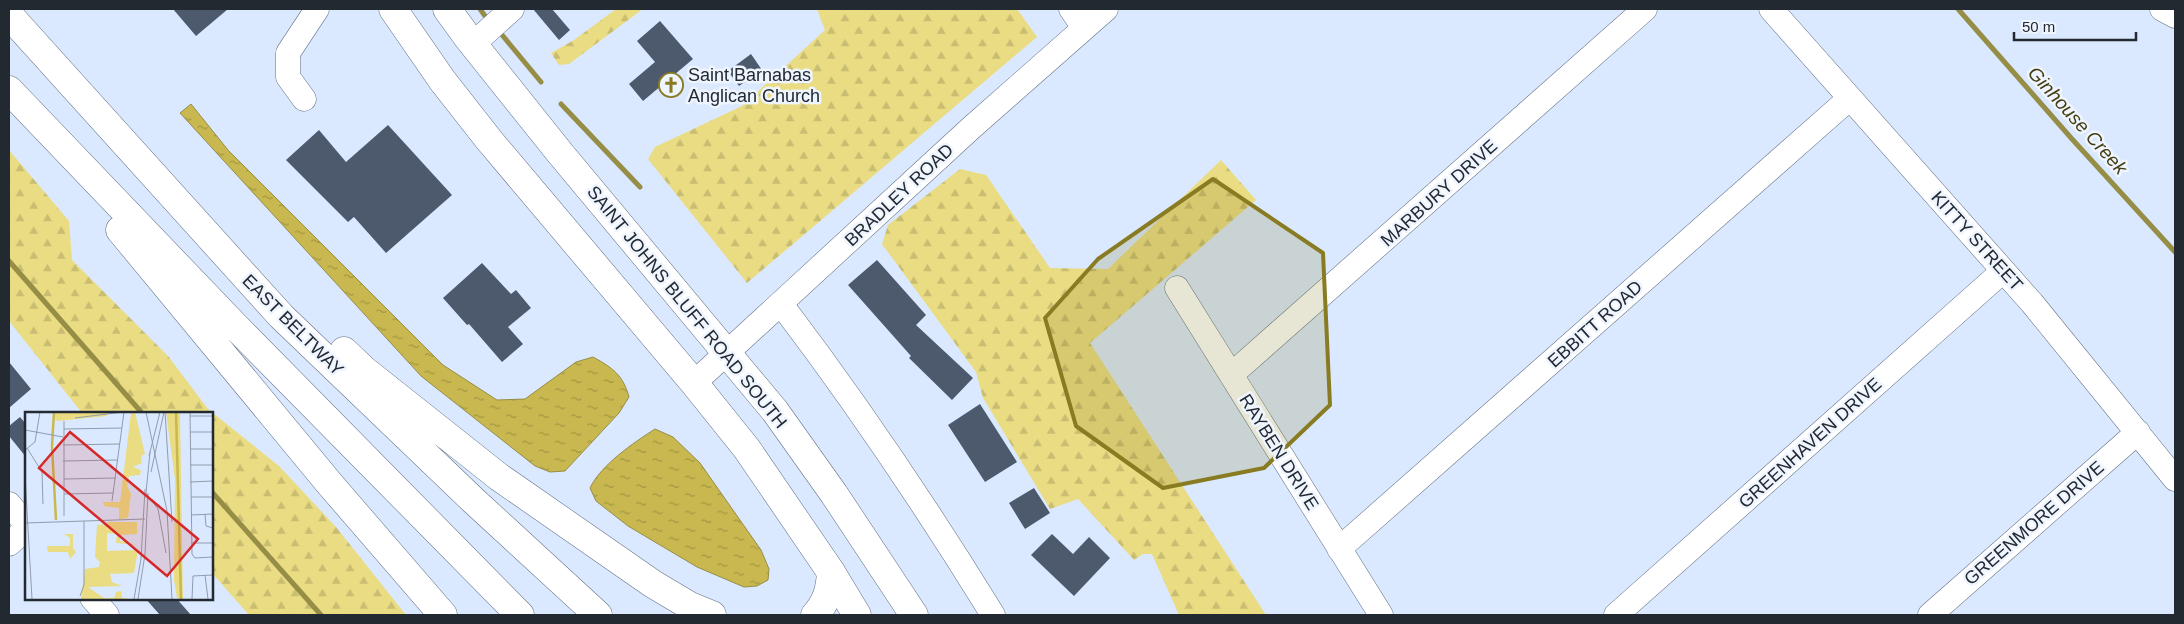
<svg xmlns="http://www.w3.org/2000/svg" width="2184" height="624" viewBox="0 0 2184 624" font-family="Helvetica,sans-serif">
<defs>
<pattern id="forest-firs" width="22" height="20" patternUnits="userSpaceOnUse" patternTransform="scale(1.25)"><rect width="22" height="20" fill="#eadc82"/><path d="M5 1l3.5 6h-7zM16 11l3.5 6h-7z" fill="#c8bd71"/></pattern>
<pattern id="water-ripples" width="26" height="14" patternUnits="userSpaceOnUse" patternTransform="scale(1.25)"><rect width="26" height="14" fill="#c8b84f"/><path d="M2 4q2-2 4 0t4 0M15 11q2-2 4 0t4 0" fill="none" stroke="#a29642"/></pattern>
</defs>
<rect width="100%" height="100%" fill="#dae9ff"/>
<path fill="url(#forest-firs)" d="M616,9H643L569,64L559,65L551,53L574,40Z
M817,9H1017L1037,37L747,283L648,159L655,147L742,106L825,30Z
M9,150L69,221L72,260L168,356L208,409L279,466L336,527L406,615H249L211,572V413H82L9,321Z
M1221,160L1256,200L1090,343L1266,615H1179L1152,554H1143L1134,560L1078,499L1050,509L983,398L976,372L882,244L888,225L960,169L986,175L1050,268L1108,269Z"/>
<path fill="url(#water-ripples)" stroke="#968d46" d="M191,104L228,150L443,365L497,400L525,399L576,362L593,357C613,368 623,375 629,397L619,413L565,471L550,472L535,466L421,376L180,113Z
M655,429L673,437L700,463L761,550L769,569L768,580L757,586L744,587L697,567L628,526L596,501L590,488C601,465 633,443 655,429Z"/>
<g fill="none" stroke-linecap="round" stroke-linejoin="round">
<path stroke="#968d46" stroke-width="5" d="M480,9L485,16
M1958,9L2072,139L2175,252
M498,30L541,82
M561,104L640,187
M9,261L142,413
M211,491L321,615"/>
</g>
<path fill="#4d5a6d" d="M173,9H228L196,36Z
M533,9H552L570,30L559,40Z
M660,21L693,59L643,101L629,84L655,62L637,41Z
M751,54L762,70L739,86L728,71Z
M388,125L452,195L386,253L354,217L348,222L286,160L319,130L346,162Z
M877,260L926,315L916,325L973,378L952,400L909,358L911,356L848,285Z
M482,263L511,294L516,290L531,308L508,327L523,344L502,362L469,324L467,325L443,298Z
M9,362L31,389L9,408Z
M980,404L1017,462L985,482L948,425Z
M20,417L26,424V457L9,436V426Z
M1034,488L1050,513L1025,529L1009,503Z
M1052,534L1073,554L1089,537L1110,558L1074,596L1031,555Z
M145,598H176L191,615H160Z"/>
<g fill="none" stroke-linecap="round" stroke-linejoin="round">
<defs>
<path id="minor" d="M1071,9L1084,28
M1771,9L2032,303L2175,479
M2162,9L2175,16
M473,44L512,9
M304,99L288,77V53L317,9
M1177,288L1381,615
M781,304C857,404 927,508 993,615
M1231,375L1645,9
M694,383L971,128L1106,9
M9,504L26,524
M9,544L26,529
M1339,549L1850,98
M92,598L107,615
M1616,615L2003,271
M1930,615L2138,432"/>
<path id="major" d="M393,9L442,80L489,140L694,383L747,449L831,572L857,615
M447,9L468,38L560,153L775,411L834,494L914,615"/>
<path id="highway" d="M9,15L281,316L474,501L598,615
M9,90L237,328L520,615
M120,230L329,483L443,615
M344,351L364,370L499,477L653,584L690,606L712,615
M815,615C827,602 830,589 831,572"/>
</defs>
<use href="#minor" stroke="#626f82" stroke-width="25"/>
<use href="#major" stroke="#626f82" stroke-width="29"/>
<use href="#highway" stroke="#626f82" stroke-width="29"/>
<use href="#minor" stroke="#fff" stroke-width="24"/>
<use href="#major" stroke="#fff" stroke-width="28"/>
<use href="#highway" stroke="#fff" stroke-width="28"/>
</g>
<path fill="#897b21" fill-opacity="0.2" stroke="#897b21" stroke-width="4" stroke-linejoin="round" d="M1213,179L1323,253L1330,405L1264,468L1163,488L1076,426L1045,318L1098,259Z"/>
<defs>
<symbol id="church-ring" viewBox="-11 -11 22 22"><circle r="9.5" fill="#eff5fe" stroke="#897b21" stroke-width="1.5"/><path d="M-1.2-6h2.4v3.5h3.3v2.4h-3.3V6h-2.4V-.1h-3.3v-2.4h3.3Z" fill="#897b21"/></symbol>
</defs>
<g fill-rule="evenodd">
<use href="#church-ring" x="657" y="71" width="28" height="28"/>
</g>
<g text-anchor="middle" stroke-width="5" stroke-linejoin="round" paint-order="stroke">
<g font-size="18" fill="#232931" stroke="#eff5fe" text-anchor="start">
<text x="688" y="81">Saint Barnabas<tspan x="688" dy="21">Anglican Church</tspan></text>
</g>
<g font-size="18" fill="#232931" stroke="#eff5fe">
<text transform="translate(1439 193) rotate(-42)" y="6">MARBURY DRIVE</text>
<text transform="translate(899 195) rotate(-43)" y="6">BRADLEY ROAD</text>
<text transform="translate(1977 241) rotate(48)" y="6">KITTY STREET</text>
<text transform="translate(687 307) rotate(51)" y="6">SAINT JOHNS BLUFF ROAD SOUTH</text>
<text transform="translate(1595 324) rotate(-42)" y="6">EBBITT ROAD</text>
<text transform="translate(293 325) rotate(45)" y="6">EAST BELTWAY</text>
<text transform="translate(1810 443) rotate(-42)" y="6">GREENHAVEN DRIVE</text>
<text transform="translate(1279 452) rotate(58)" y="6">RAYBEN DRIVE</text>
<text transform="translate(2034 523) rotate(-41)" y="6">GREENMORE DRIVE</text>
</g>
<g font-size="19" font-style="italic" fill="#443d11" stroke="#eff5fe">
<text transform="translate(2078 120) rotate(48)" y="7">Ginhouse Creek</text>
</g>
</g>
<g transform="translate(25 412)">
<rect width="188" height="188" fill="#dae9ff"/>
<path d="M101,0H110L120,42L116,44L117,51L108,55L116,58L115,63L104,64L102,74L106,82L103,106L94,107V96L79,94L78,90H95L106,1ZM141,0H155L158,187L152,186L149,168L150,67ZM83,110H112V122L95,123V129L113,133L91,131L92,122L82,121ZM82,112V139L113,138L109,161L85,162L87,170L97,174L63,175L79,186H89L91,180L96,179L97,186L105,187H56L60,157L74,155L75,150L70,145L72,113ZM39,122H48V136L51,140L45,147L43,140H23L22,134H45V126Z" fill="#eadc82"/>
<path d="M30,0H82V4L33,9L29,7Z" fill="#eadc82"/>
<path fill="none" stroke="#c8b84f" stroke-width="2.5" d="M29,0L27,34L31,108M151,0L156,187"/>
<path fill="none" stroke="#919cad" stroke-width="1" d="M121,0L142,99L147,187M140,0L147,110M165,0L167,142L170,146L188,145M165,4H188M50,6L98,0M39,9V104M39,17L97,16M0,18L38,25M165,20H188M38,33L95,32M2,36L17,60L18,92M165,37H188M0,38L10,30L15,0M125,40L121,81L133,97L141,141M124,44L135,0M38,49L93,48M165,53H188M126,60L139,0M0,63L7,187M39,67L91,66M165,70L188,69M39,82L88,81M166,85H188M87,89L99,0M180,102L181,114L188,116M166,103L188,102M0,111L120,107M166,131H188M180,163L183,187M55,184L59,173V109M109,187L116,147L120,77M113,187L120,142L123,81M167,187L168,164L188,163"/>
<path fill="#d62828" fill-opacity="0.15" stroke="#d62828" stroke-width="2.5" d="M45,20L173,127L142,164L14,56Z"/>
<rect width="188" height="188" fill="none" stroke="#232931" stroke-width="2.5"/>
</g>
<rect width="2184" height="624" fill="none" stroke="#232931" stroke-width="20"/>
<path d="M2014 32v8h122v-8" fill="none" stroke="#232931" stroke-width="2.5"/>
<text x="2022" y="32" font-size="15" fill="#232931" stroke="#eff5fe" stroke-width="4" paint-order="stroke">50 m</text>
</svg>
